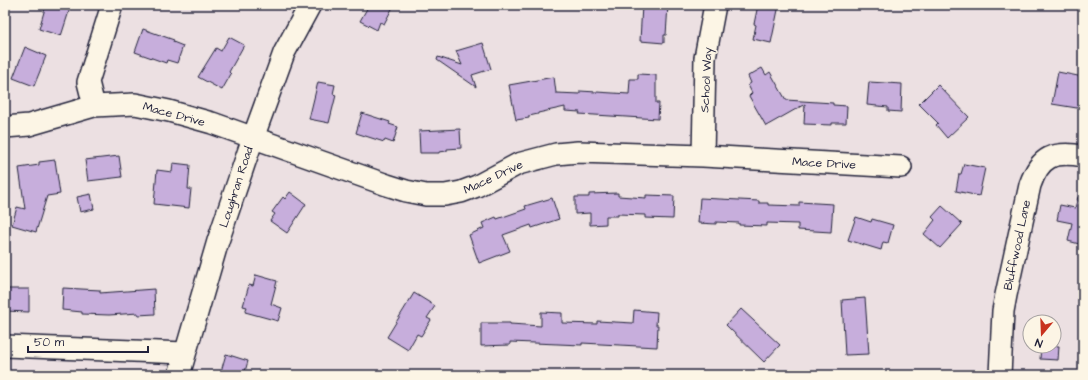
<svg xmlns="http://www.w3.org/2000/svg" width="1088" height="380" viewBox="0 0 1088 380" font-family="'Architects Daughter',sans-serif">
<rect width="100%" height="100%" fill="#ece0e2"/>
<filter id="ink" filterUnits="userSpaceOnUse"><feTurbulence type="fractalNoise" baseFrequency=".025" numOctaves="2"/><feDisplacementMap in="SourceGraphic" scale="8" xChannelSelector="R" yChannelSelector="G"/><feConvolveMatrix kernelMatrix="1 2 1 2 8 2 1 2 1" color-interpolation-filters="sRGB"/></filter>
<g filter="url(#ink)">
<path fill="#c7aedc" stroke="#22223b" d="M46,5H71L61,36L39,29Z
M369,5H394L384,24L380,22L377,30L360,21Z
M642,5H668L666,35H664V43L640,41Z
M758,5H779L771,43L753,39L756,25L754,24Z
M143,29L174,40L173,42L183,46L177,63L167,60L166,63L135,52Z
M229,37L244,45L229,72L231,74L222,90L198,77L216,48L221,51Z
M483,43L491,69L472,75L476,87L437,60L438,57L462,65L456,51Z
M25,47L46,56L34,86L13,78Z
M762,68L766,75L770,72L786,100L833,103V105L847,106L846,123H832V125L804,124L805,104L766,126L749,96L752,93L748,85L751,83L748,76Z
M1058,72L1083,77V109L1052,104Z
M638,74L656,75V103H659L658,119L579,114L580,112L565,111V107L538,113V114L529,116V118L516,120L509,85L554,77L556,93L580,94V91L629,94L630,79H638Z
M318,82L335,85L333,94L336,95L329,123L309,119Z
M869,82L902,84L901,112L888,111V107L867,105Z
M938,85L969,117L947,138L936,125L938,123L919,104Z
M362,113L390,122L389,124L398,127L393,143L385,140L384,142L356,133Z
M460,129L461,148L447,149V151L439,152V153H420L419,131Z
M119,156L122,177L88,181L85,160Z
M55,160L60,194L47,196L36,232L12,225L17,207L25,209L19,168L39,165V162Z
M173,163L190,165L188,189H191L189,208L154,204L157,170L172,172Z
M964,164L985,168L979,196L956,191L959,174H961Z
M290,192L306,204L287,233L270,221L275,214L272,212L283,197L285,199Z
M618,193V196L646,198V195L674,196L673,219L645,218V215L618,214V216H606V224L590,225V213L575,214V197H589V194Z
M91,194L94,209L80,212L77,197Z
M1078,197H1083V245L1068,241L1072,223L1057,220L1060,205L1075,208Z
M552,198L559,219L532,228L531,225L503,235L510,251L479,263L469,235L484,228L482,223L496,217L497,219L526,209L525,206Z
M700,198L759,201V203H768V205L799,206V202L833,204L831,232L798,230V224L767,223V226L739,225V223L716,222V224L698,223Z
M942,206L962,224L940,248L924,234L935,220L932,217Z
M856,217L871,222L872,219L893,225L888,243L883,242L881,250L848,240Z
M256,275L277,281L271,304L282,308L278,321L245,312L247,307L243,306L249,285L253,286Z
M63,288L100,290V293L154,289L155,314L138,315V313L109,315L82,314V312L62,310Z
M5,289H29V312L5,311Z
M414,293L435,306L427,318L431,320L421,336L417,334L408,350L387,337Z
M865,298L869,354L845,355L842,300Z
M741,309L780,345L764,362L726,325Z
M634,310L657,312L656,325H658L657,347L582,343V345L510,342V345L481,346V323H510V324L541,326V312L562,313V323L597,324V321L633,323Z
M1041,346H1059L1058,360L1040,359Z
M226,354L248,361L244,375H220Z"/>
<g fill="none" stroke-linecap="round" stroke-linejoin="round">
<defs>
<path id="minor" d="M94,106L88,82L112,5
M5,127L29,125L94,106L135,104L169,111L212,123L387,185L406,191L426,195H445L461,192L477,186L518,164L556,154L578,152L703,156L901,167
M703,156L705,58L715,5
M5,346L185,353
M179,375L218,241L253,138L284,53L310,5
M1000,375L1003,311L1006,295L1030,185C1040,156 1054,151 1083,156"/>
</defs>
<use href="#minor" stroke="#22223b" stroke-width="24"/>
<use href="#minor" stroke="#fcf5e5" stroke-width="21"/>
</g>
</g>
<g text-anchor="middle" stroke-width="3" stroke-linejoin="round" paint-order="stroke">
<g font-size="12" fill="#22223b" stroke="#fcf5e5">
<text transform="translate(706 80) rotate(-87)" y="4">School Way</text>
<text transform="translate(174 114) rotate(15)" y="4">Mace Drive</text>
<text transform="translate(824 163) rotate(3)" y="4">Mace Drive</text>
<text transform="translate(493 177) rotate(-25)" y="4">Mace Drive</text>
<text transform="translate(236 187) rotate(-72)" y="4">Loughran Road</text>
<text transform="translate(1017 245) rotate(-78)" y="4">Bluffwood Lane</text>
</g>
</g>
<rect width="1088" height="380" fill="none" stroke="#fcf5e5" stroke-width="20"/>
<rect x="10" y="10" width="1068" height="360" fill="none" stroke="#22223b" stroke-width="1.5" filter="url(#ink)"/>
<g transform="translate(1042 334) rotate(199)"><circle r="19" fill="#fcf5e5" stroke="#a5a1a1"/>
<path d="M0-3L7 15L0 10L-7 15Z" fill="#c8321e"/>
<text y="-6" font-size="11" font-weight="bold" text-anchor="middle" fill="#22223b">N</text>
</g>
<path d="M28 346v6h120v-6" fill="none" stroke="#22223b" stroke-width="2"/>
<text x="34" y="346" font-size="12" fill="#22223b" stroke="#fcf5e5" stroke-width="3" paint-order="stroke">50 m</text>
</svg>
